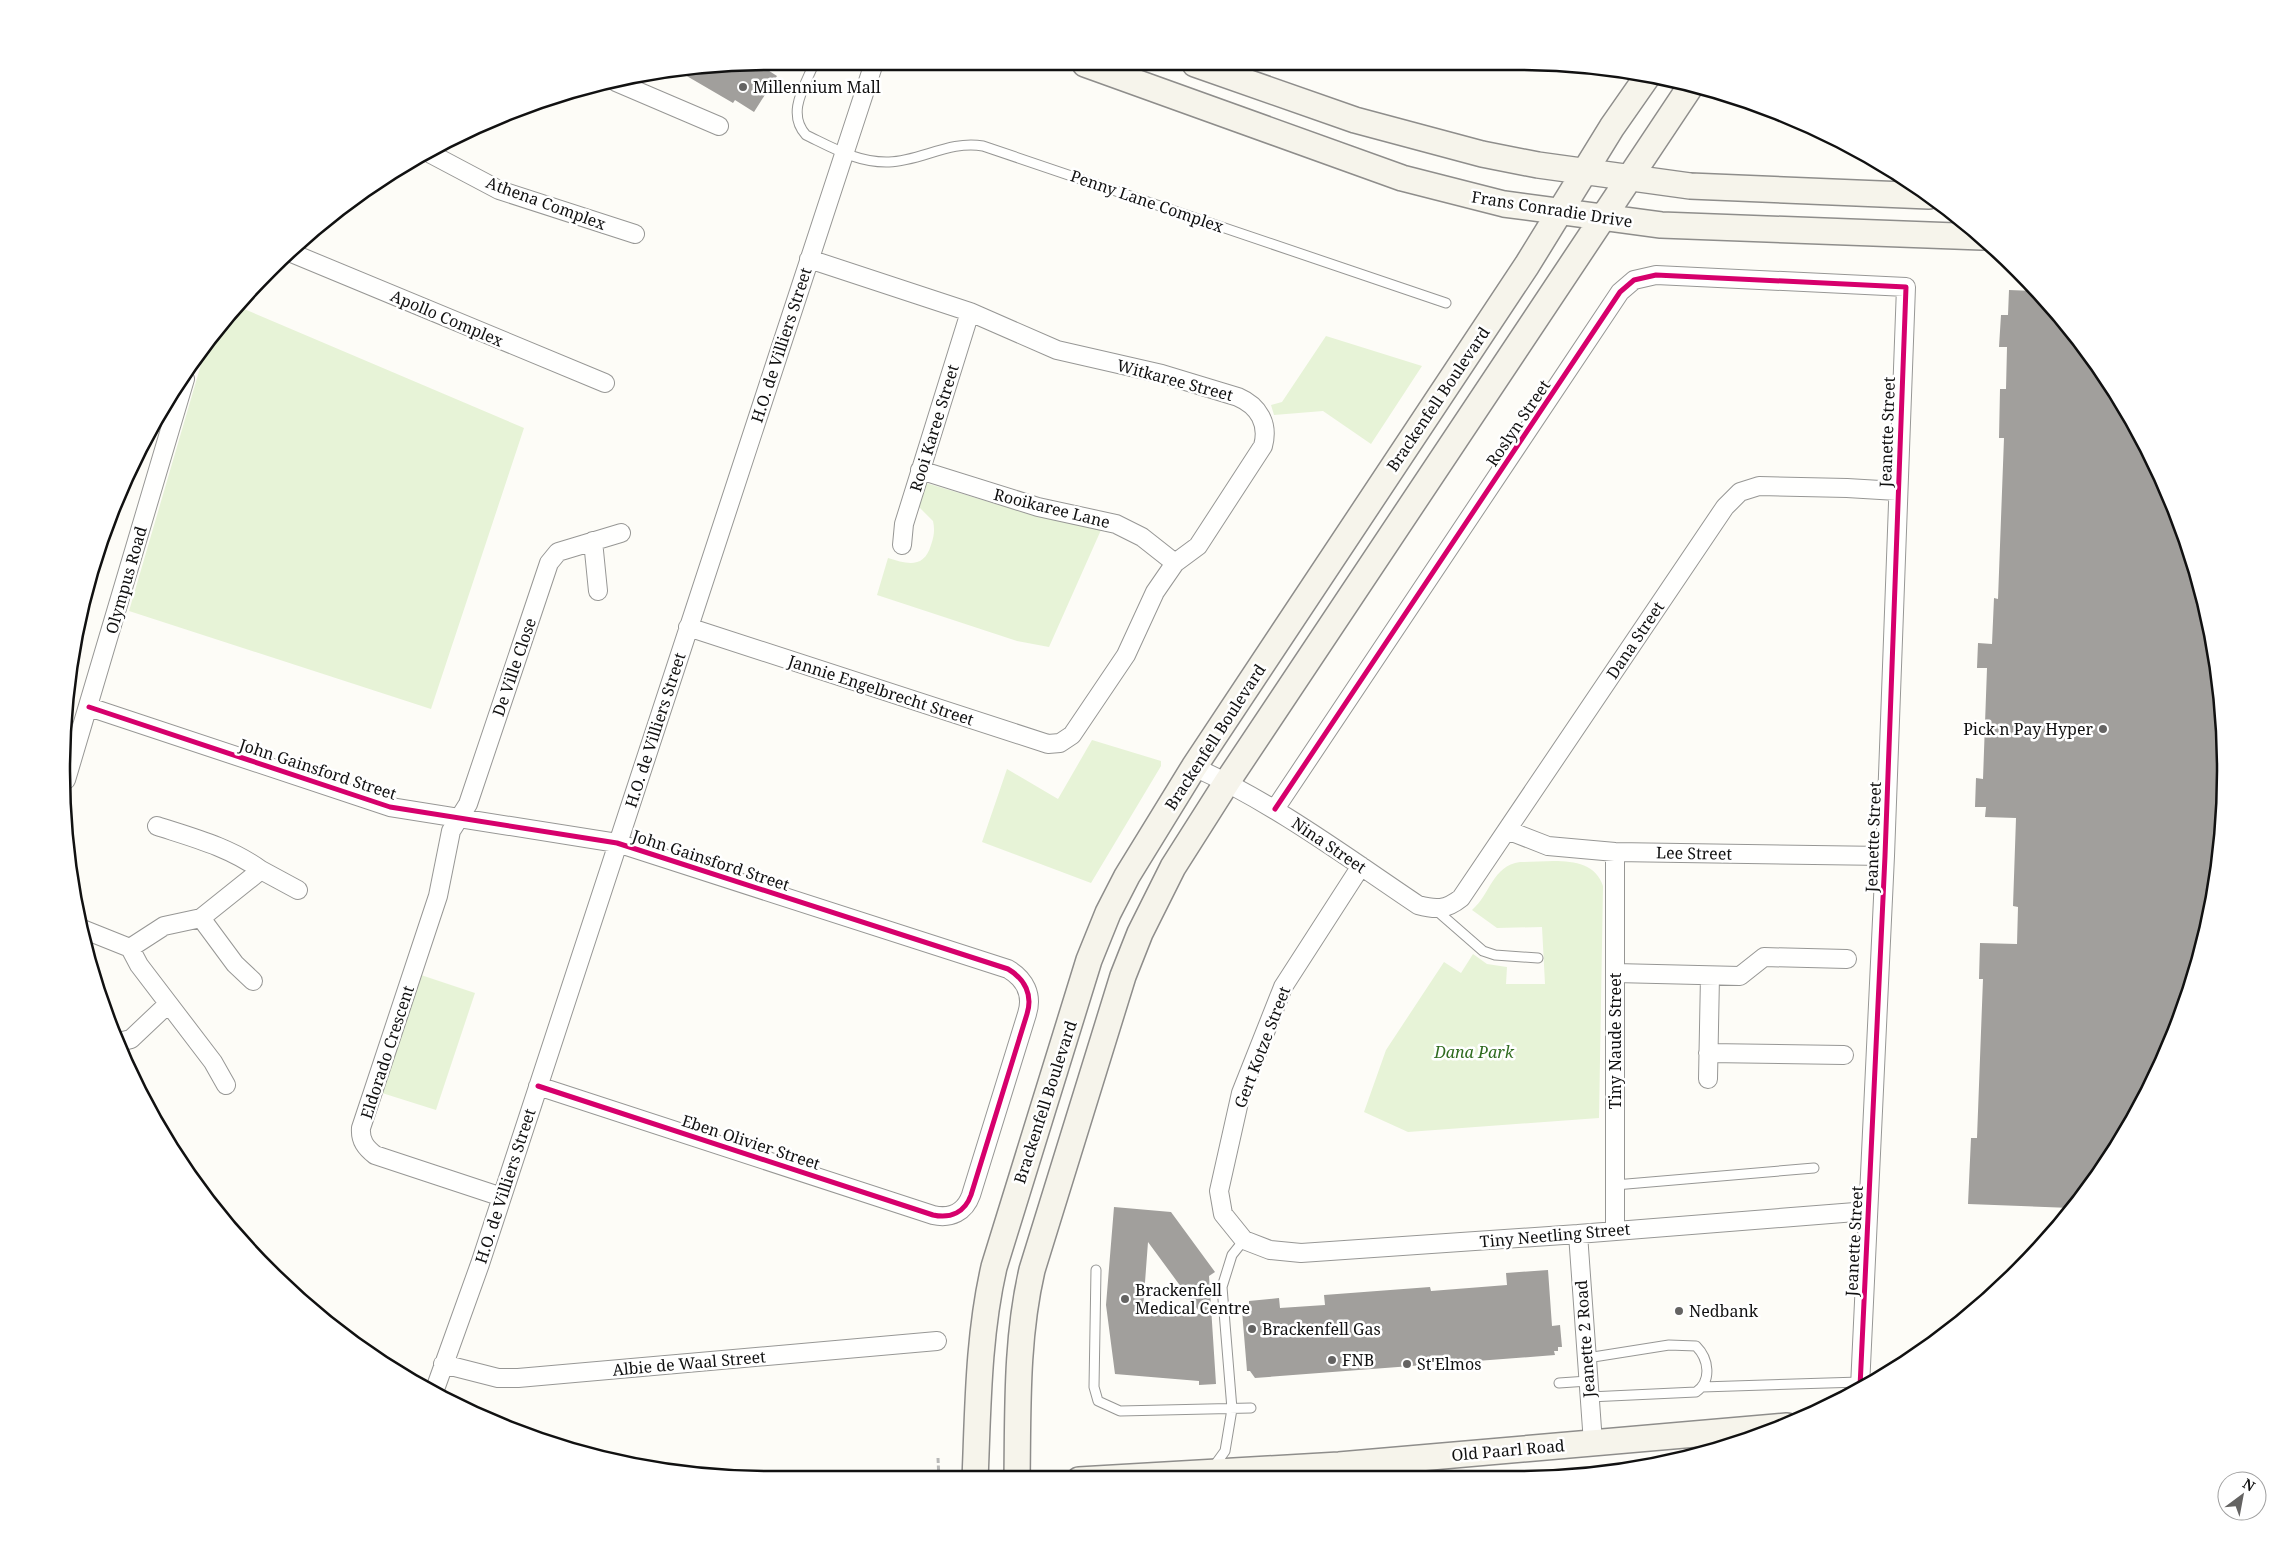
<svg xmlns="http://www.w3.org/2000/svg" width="2287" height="1541" viewBox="0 0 2287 1541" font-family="'Noto Serif',serif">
<rect width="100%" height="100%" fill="#fdfcf7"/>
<path fill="#e7f3d7" d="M237,306L524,428L431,709L129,611L209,337Z
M1326,336L1422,366L1371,444L1323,411L1274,415L1271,405L1282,402Z
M926,483L1036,516L1101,530L1049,647L1017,641L877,595L888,558C907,564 924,569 931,545C934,536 935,530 933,521L918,506Z
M1092,740L1161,761V766L1091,883L982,842L1007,769L1058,799Z
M1520,862C1548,862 1593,853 1603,886L1599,1118L1408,1132L1364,1112L1386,1050L1444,962L1461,973L1473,954L1487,964L1507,967L1506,984H1545L1542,927L1497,928L1472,910C1491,894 1492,866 1520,862Z
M421,975L475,993L436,1110L382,1093Z"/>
<path fill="#a19f9c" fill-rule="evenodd" d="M678,67H763L777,76L754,112L735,100L733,103L673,68Z
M2009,290L2036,291L2106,376L2172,499L2212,632L2226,770L2212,909L2172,1042L2106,1164L2071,1208L1968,1204L1971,1138H1977L1983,979H1979L1980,943L2017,944L2018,907L2013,906L2016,818L1985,817L1986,807H1975L1976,778L1983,779L1987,668H1977L1978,643L1992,644L1994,598L1998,599L2004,438H1999L2000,389H2006L2007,347H1999L2001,315H2008Z
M1114,1207L1171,1212L1215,1272L1209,1276L1216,1384L1199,1385V1381L1115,1374L1106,1305ZM1148,1242L1201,1314L1143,1309Z
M1548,1270L1552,1326L1560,1325L1562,1347H1558V1351H1554L1555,1355L1255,1378L1250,1371H1247L1242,1311L1249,1310V1301L1279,1298L1280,1308L1325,1305L1324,1295L1430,1287L1431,1291L1507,1285L1506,1273Z"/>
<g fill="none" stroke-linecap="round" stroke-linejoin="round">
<defs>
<path id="lane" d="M813,66C803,89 787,114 806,135C833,148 858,163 889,162C921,161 950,140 983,146L1446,303
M1436,910L1483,951L1495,955L1538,958
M1615,1185L1814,1168
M1096,1270L1094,1387L1098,1401L1120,1411L1251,1408
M1587,1358L1669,1345L1696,1346C1709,1359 1712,1381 1696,1392L1589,1397
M1559,1383L1588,1381
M1702,1387L1860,1382
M1212,1469L1225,1451L1232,1409L1222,1287L1232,1255L1244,1240"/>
<path id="street" d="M616,82L719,126
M431,154L499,190L635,234
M289,252L605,383
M920,470L1038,507L1116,524L1142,537L1175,563
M593,541L598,591
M902,545L904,524L970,312
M688,627L1048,744L1060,743L1072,735L1126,655L1155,592L1175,563L1198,546L1263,446C1269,424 1259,406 1238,397L1162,374L1057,350L970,312L809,259
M89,707L390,807L617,843L1008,969C1025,979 1033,995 1027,1014L971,1195C965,1212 951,1219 933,1215L538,1086
M1194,767C1274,803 1345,856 1418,905C1436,910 1446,910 1461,898L1725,507L1740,492L1759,486L1847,488L1897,491
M66,780L185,379
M1275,809L1620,292L1634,280L1656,275L1906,287L1885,856L1860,1387
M1507,830L1548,846L1615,852L1885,856
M1615,852V1230
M1361,866L1283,987L1241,1093L1219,1191L1223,1214L1244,1240L1270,1250L1301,1253L1578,1234L1868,1211
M261,870L298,890
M201,918L235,964L253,981
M80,928L130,948L164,926L201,918L261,870C229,847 194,838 157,826
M130,948L139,965L213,1062L226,1085
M1615,973L1740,976L1764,957L1847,959
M119,1042L131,1039L168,1004
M1708,1053L1844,1055
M1708,1079L1710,976
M502,1197L375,1155C366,1148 360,1141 361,1128L438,896L451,831L468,804L549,563L558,552L621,533
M1578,1234L1593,1443
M443,1364L498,1378H518L937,1341
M434,1392L480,1264L873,66"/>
<path id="secondary" d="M1085,64L1402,178L1504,204L1661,225L1982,237
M1195,64L1355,120L1482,154L1538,165L1690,186L1929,196
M975,1480C978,1408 978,1337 994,1267L1089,960L1108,913L1127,876L1194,767L1527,265L1612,127L1649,74
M1017,1480C1018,1409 1016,1339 1032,1270L1123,976L1140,933L1173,867L1227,782L1690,87
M1079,1480L1339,1465L1787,1426"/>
</defs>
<use href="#lane" stroke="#979795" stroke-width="11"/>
<use href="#street" stroke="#979795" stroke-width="20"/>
<use href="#secondary" stroke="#8e8d8b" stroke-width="28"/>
<path stroke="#b9b9b8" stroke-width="3" stroke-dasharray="5 2.5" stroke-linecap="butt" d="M938,1458L939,1480"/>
<use href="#lane" stroke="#fffffe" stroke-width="9"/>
<use href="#street" stroke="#fffffe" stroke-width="18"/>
<use href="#secondary" stroke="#f6f4eb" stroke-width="25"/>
<defs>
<path id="cycleway" d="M89,707L390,807L617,843L1008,969C1025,979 1033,995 1027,1014L971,1195C965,1212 951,1219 933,1215L538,1086
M1275,809L1620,292L1634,280L1656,275L1906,287L1885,856L1860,1387"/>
</defs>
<use href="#cycleway" stroke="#fff" stroke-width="8"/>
<use href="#cycleway" stroke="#d6006c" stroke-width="5"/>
</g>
<g fill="#646362" stroke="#fff" stroke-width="2">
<circle cx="743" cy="87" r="5"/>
<circle cx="2103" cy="729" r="5"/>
<circle cx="1125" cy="1299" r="5"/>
<circle cx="1679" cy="1311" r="5"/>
<circle cx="1252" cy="1329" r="5"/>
<circle cx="1332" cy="1360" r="5"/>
<circle cx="1407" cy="1364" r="5"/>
</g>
<g text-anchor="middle" stroke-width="5" stroke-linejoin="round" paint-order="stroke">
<g font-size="16" fill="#111" stroke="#fff" text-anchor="start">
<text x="753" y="93">Millennium Mall</text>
<text x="2093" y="735" text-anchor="end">Pick n Pay Hyper</text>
<text x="1135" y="1296">Brackenfell<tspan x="1135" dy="18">Medical Centre</tspan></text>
<text x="1689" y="1317">Nedbank</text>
<text x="1262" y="1335">Brackenfell Gas</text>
<text x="1342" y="1366">FNB</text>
<text x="1417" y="1370">St'Elmos</text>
</g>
<g font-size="16" fill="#111" stroke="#fff">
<text transform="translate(1147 201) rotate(19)" y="6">Penny Lane Complex</text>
<text transform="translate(546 203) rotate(20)" y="6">Athena Complex</text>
<text transform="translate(1552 209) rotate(9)" y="6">Frans Conradie Drive</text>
<text transform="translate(447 318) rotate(23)" y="6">Apollo Complex</text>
<text transform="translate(781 345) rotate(-72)" y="6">H.O. de Villiers Street</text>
<text transform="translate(1175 380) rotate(15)" y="6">Witkaree Street</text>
<text transform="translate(1438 399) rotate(-56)" y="6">Brackenfell Boulevard</text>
<text transform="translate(1518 423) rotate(-56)" y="6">Roslyn Street</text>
<text transform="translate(934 428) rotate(-73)" y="6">Rooi Karee Street</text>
<text transform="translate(1887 432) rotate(-88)" y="6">Jeanette Street</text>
<text transform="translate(1052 508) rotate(14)" y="6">Rooikaree Lane</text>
<text transform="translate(126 580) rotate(-74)" y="6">Olympus Road</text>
<text transform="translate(1635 640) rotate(-56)" y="6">Dana Street</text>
<text transform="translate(514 667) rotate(-71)" y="6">De Ville Close</text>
<text transform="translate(881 690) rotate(18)" y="6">Jannie Engelbrecht Street</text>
<text transform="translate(655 730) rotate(-72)" y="6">H.O. de Villiers Street</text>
<text transform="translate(1215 737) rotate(-57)" y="6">Brackenfell Boulevard</text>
<text transform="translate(318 769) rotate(18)" y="6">John Gainsford Street</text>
<text transform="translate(1873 837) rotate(-88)" y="6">Jeanette Street</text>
<text transform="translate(1329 845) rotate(34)" y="6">Nina Street</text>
<text transform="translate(1694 853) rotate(1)" y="6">Lee Street</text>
<text transform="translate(711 860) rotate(18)" y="6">John Gainsford Street</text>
<text transform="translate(1615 1041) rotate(-90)" y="6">Tiny Naude Street</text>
<text transform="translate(1262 1047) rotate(-69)" y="6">Gert Kotze Street</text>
<text transform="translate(387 1052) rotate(-72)" y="6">Eldorado Crescent</text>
<text transform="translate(1045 1102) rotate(-72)" y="6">Brackenfell Boulevard</text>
<text transform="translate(751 1142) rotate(18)" y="6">Eben Olivier Street</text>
<text transform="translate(505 1186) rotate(-72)" y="6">H.O. de Villiers Street</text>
<text transform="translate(1555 1235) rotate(-5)" y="6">Tiny Neetling Street</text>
<text transform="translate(1854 1241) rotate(-87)" y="6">Jeanette Street</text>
<text transform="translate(1585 1339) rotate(-94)" y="6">Jeanette 2 Road</text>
<text transform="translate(689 1363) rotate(-5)" y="6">Albie de Waal Street</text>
<text transform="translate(1508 1450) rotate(-5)" y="6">Old Paarl Road</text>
</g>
<g font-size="16" font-style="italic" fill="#2f6b1f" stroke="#fff">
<text x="1474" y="1058">Dana Park</text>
</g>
</g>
<path d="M0 0H2287V1541H0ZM770 70H1517A700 700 0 0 1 2217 770V771A700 700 0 0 1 1517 1471H770A700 700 0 0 1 70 771V770A700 700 0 0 1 770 70Z" fill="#fff" fill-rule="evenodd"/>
<path fill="none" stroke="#111" stroke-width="2.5" d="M770 70H1517A700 700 0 0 1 2217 770V771A700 700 0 0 1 1517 1471H770A700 700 0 0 1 70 771V770A700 700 0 0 1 770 70Z"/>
<g transform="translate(2242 1496) rotate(32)"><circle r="24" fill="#ffffff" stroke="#a0a0a0"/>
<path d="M0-4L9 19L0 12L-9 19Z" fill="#646362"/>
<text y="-8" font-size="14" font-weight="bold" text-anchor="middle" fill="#111111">N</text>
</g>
</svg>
